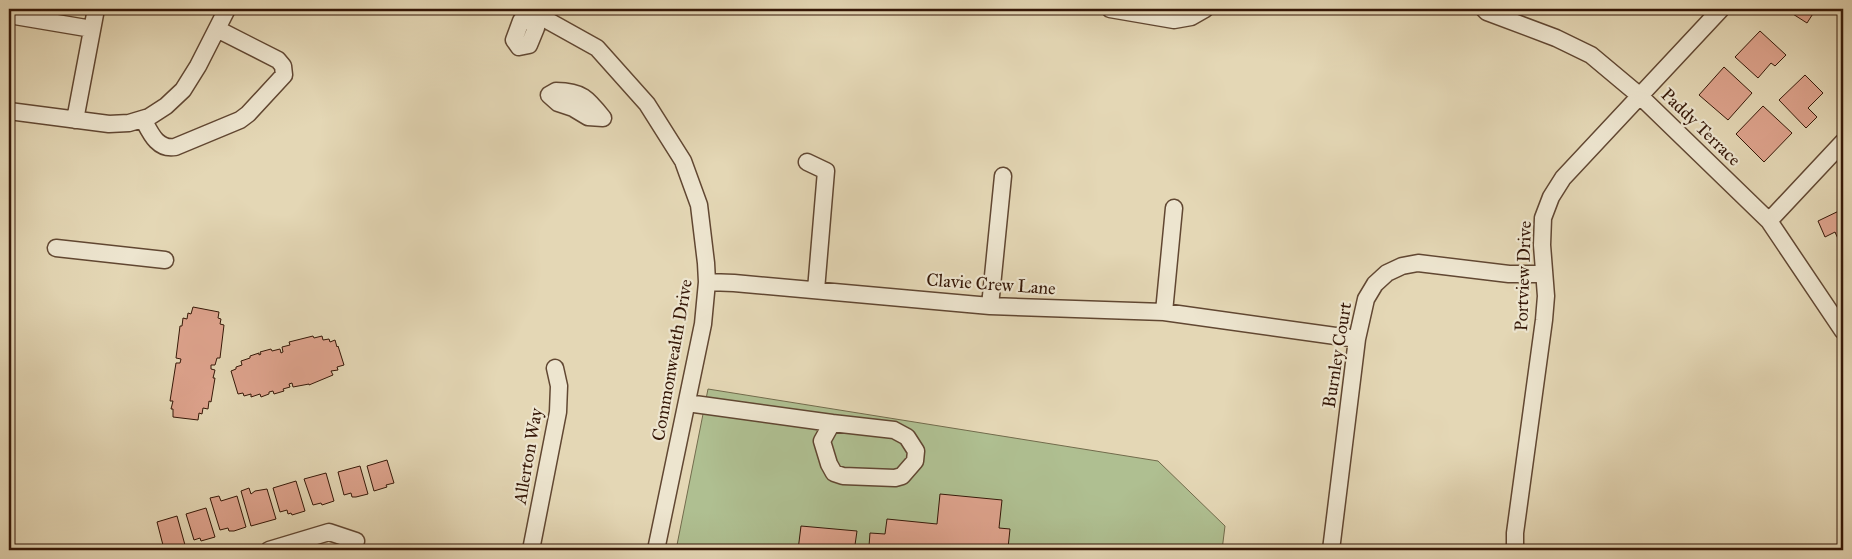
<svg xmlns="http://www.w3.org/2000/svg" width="1852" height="559" viewBox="0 0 1852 559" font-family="'IM FELL Great Primer',serif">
<rect width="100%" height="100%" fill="#e4d7b5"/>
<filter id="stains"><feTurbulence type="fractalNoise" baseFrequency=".004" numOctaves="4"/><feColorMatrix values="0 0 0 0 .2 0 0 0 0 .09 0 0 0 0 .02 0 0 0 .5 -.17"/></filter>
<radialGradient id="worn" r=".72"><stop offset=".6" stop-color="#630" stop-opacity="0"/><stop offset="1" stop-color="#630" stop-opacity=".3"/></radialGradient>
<path fill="#afbf91" stroke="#726b4c" d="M708,389L1158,461L1225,526L1222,550H676Z"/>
<path fill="#dea38d" stroke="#351707" d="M1785,9H1816L1807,23Z
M1760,31L1786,55L1775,66L1771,63L1758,78L1735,57Z
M1724,67L1752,93L1728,120L1699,95Z
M1805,75L1823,93L1808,108L1817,117L1806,128L1779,100Z
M1763,106L1792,133L1764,162L1736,134Z
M1843,209V250L1835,232L1825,237L1818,221Z
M193,307L219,312L218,318L221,319L220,324L224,325L220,358H217L215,365H211V369L215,370L213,378H215L211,402L209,401L208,409L203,408L202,414L199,413L198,420L173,417V409H171L173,401H170L176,363H180L181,359L176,358L180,326H182L183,318L187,319L188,313L191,314Z
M313,336L314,338L322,336L323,340L329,339L330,342L335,340L337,347L338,346L344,365L337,367L338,370L331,371L333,375L309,385V384L293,387L292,383L289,384L290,387L283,389L284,391L274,394L273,391L269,392V394L261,397L260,394L251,397V394L244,396L243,393L238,394L231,371L236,369V367L242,365L241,361L250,358V356L259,353V355L261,354L260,352L271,349L272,351L280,349L281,353L283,352L282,347L290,345L289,342Z
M387,460L394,483L386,485L387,487L374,491L367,466Z
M360,466L368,494L356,497H352L351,493L344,495L338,472Z
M326,473L334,501L322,505L321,503L313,505L304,479Z
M296,481L305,511L292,515L291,513L288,514L287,510L280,512L273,488Z
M249,488L251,494L255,491L267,489L276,519L251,526L241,491Z
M940,494L1002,500L999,528L1010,529L1008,548L1001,547V550H798L801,526L857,531L855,545L869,546L870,533L885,534L887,519L937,524Z
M219,496L221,501L237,496L246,527L234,531H229L228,528L220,530L210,498Z
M206,508L215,537L201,541L200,538L194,540L186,514Z
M177,516L185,545L164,549L157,522Z"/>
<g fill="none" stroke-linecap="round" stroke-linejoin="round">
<defs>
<path id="minor" d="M527,9L597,48L647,104L683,161L699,205L706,263L707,282L703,324L656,550
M1110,9L1174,20L1191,17L1205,9
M1484,9L1487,12L1556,38L1591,55L1640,96L1769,221L1843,331
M9,15L92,29
M529,20L536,28L529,45L519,47L514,40L521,21Z
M556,91C582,91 588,99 603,118L588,117L573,108L558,103L549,95Z
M9,111L109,124L129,123L149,117L166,106L183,90L198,66L227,9
M143,119C150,132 157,150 175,147L240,120L248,114L284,75L283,66L278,60L217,29
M75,120L96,9
M807,162L826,171L816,290
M1769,221L1843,142
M56,248L165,260
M707,282L734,283L990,306L1164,312L1357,339
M990,306L1003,176
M1164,312L1174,208
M687,403L832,423
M832,423L894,430L907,437L916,451L915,461L902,476L895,478L843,476L834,473L829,464L822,441Z
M269,550L329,532L356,541
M531,550L558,412L559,386L555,368
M1331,550L1357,339L1366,299L1375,284L1387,273L1402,266L1418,263L1509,274H1544
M1515,550V533L1544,320L1546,296L1542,245L1543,218L1551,197L1563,178L1721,9"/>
</defs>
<use href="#minor" stroke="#614732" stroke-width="19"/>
<use href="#minor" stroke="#ede5cf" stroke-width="16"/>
</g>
<g text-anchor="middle" stroke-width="4.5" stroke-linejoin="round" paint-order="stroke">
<g font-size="18" fill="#351707" stroke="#ede5cf">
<text transform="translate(1701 127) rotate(44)" y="6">Paddy Terrace</text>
<text transform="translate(1523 276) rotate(-88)" y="6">Portview Drive</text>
<text transform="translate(991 284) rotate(4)" y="6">Clavie Crew Lane</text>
<text transform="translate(1337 355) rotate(-81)" y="6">Burnley Court</text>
<text transform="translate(672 360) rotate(-80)" y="6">Commonwealth Drive</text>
<text transform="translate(528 456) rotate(-80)" y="6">Allerton Way</text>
</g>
</g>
<rect width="1852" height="559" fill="none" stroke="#e4d7b5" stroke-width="30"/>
<rect x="10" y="10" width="1832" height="539" fill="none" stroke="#351707" stroke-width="2.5"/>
<rect x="15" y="15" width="1822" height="529" fill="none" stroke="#351707"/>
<rect width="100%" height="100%" filter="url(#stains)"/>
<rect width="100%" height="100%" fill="url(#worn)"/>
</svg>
